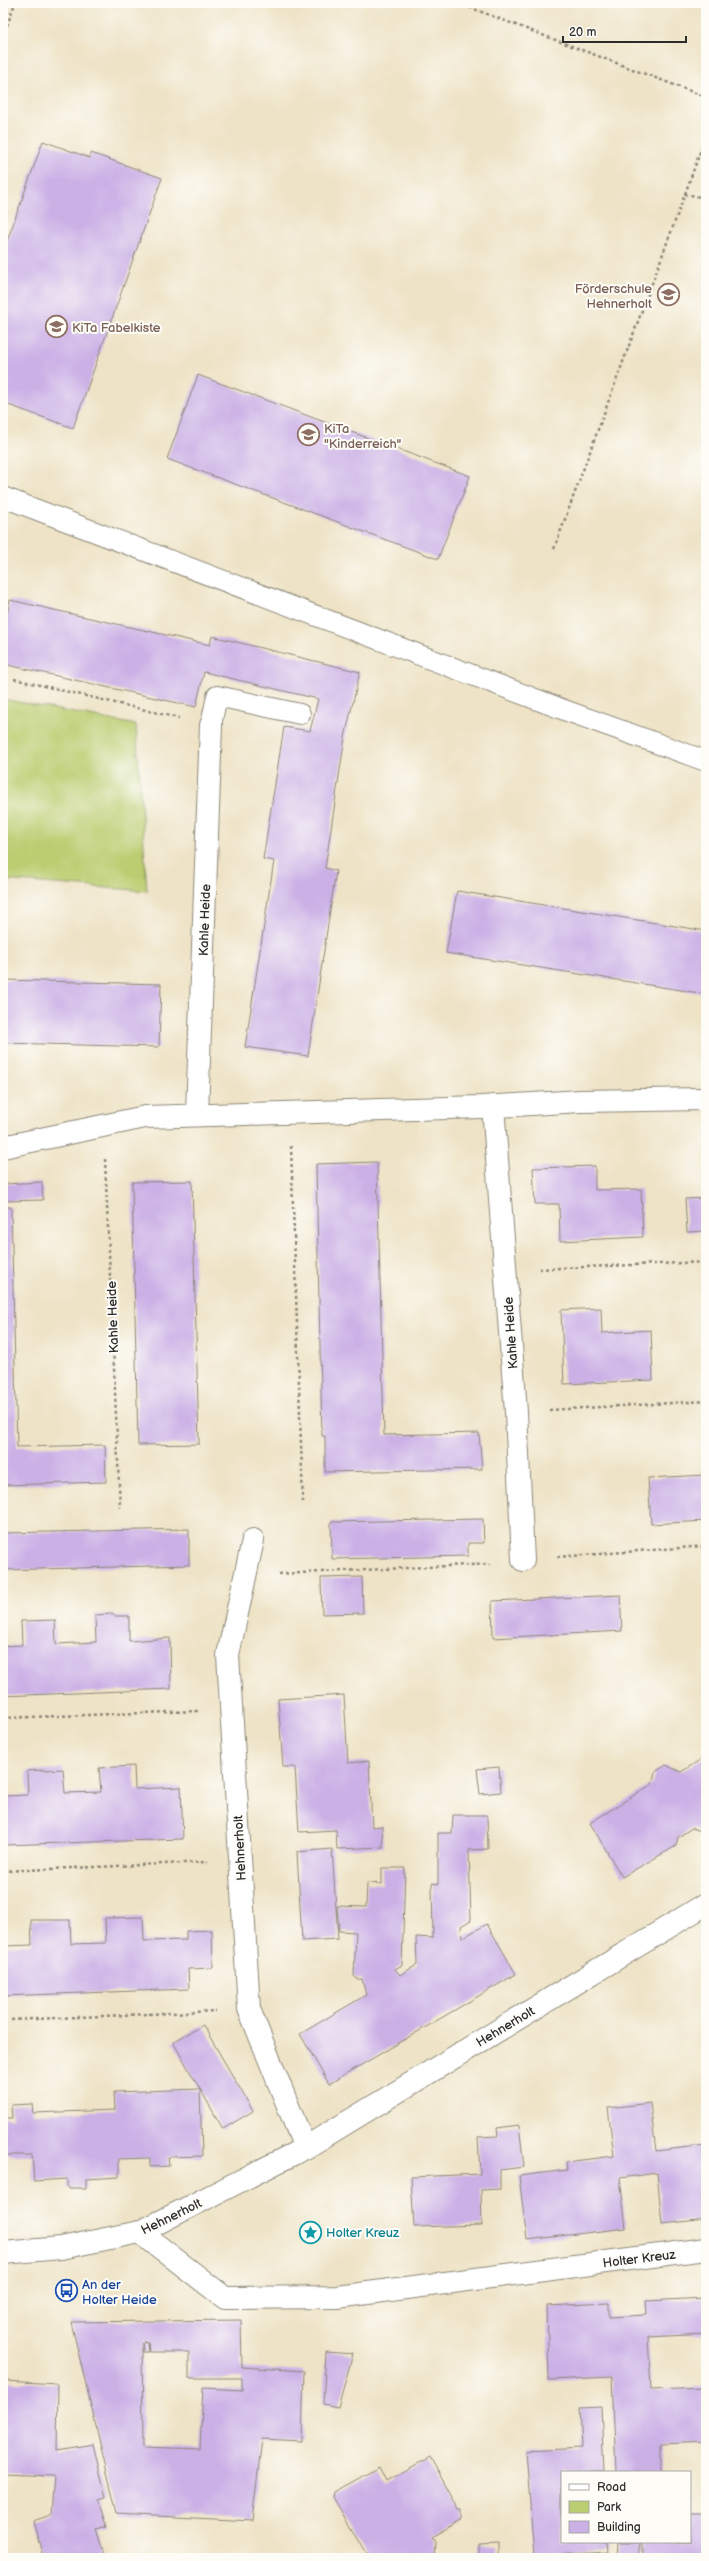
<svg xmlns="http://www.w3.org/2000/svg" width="709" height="2561" viewBox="0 0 709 2561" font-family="'Balsamiq Sans',sans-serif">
<rect width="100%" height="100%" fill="#fdfcf7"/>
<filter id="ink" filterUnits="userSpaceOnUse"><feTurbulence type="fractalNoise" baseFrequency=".025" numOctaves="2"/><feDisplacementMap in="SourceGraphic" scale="8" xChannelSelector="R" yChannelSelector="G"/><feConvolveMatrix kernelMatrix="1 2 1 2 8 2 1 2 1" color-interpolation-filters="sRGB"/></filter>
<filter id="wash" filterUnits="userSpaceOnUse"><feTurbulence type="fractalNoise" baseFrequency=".012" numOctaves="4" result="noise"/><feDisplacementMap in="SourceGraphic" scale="16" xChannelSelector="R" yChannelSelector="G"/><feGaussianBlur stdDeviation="0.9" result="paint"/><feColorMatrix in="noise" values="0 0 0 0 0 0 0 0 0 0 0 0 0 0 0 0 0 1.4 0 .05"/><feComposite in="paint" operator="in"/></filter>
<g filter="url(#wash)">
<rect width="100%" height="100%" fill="#eee3c6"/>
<path fill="#bbcd71" stroke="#737c4e" d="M3,699L136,725L147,891L3,880Z"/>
<g id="blocks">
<path fill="#cbb0e6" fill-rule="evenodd" d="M43,141L90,158L91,153L162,178L73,428L3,403V252Z
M198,375L470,476L438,559L167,459Z
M10,600L210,645L212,636L360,672L345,737L325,868L336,871L308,1056L245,1047L274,861L263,859L284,727L310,731L318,699L204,672L196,707L3,664V633Z
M457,891L706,931V994L446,953Z
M3,980L161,984L159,1047L3,1043Z
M377,1162L384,1435L479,1433L482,1469L325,1472V1436H322L316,1164Z
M595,1166V1190L641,1189L643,1237L560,1241L559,1204H535L533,1168Z
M192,1181L199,1444L138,1445L132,1182Z
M42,1182L43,1200L3,1201V1184Z
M706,1198V1231L687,1232L685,1199Z
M3,1207H11L17,1447L105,1445L106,1482L3,1485Z
M601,1308L602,1333L651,1330L653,1380L564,1384L561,1310Z
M706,1475V1521L651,1524L648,1478Z
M483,1519L484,1543H468V1556L332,1559L331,1522Z
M189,1529V1565L3,1570V1533Z
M362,1577L363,1613L322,1614L321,1578Z
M620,1595L622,1631L493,1638L492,1601Z
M113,1614L114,1616H129V1641L170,1638L171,1689L3,1696V1646L22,1645L21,1621L55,1620L56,1644L96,1642L95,1615Z
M344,1695L348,1763L369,1761L372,1827L382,1826L383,1847L337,1849L336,1830L299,1832L295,1767H283L278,1699Z
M706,1756V1802L701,1805L706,1813V1828L700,1831L692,1828L678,1837L676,1846L622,1877L590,1823L652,1784L655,1772L666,1765L681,1772Z
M134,1766L135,1789L181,1787L183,1839L3,1845V1796L28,1795L27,1771L63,1769L65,1793L101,1792L99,1768Z
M499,1767L501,1792L480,1794L477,1769Z
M453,1815H487L488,1849L469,1850L471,1920L461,1926L462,1938L487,1924L516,1974L329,2084L300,2034L366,1995L362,1979H357L354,1976L356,1932L339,1931L337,1906L366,1907L367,1883L382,1884V1868H405L402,1965L395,1969L400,1975L417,1965L416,1937L433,1938L432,1883L438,1884V1833H452Z
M332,1849L338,1939L302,1941L297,1852Z
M143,1917L144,1941L186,1940V1931L212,1930L213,1968L188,1969L189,1989L3,1996V1946L32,1945L31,1920H70L71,1944L106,1943L105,1918Z
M203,2025L253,2111L223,2129L200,2089L202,2156L168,2157L169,2166L150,2167V2158L119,2159V2177L86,2179V2188H67V2179L34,2181L32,2155H3V2118H12L11,2105L32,2104L33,2113L115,2110L114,2092L200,2089L173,2042Z
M650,2103L656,2151L706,2145V2219L662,2224L657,2173L620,2178L626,2228L527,2240L519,2176L567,2170L566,2162L614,2156L608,2108Z
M519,2125L524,2167L500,2170V2189L481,2190L482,2225L414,2227L411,2177L480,2174L478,2137L498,2136L497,2128Z
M706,2298V2334L648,2337L651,2390L706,2388V2442L661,2444V2472H616L612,2377L549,2380L547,2306L609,2303V2317L647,2315L646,2301Z
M241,2320L242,2367L304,2371L302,2441L262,2439L252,2521L117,2514L71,2322ZM143,2342H148L149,2352H189V2378H242V2390L203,2388L200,2449L143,2447L142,2343L143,2352H148L147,2343Z
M326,2352L353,2354L338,2407L323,2404Z
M3,2381L58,2384L57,2450L93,2444L106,2497L98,2499L106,2527L97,2530L106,2558H43L33,2521L51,2515L54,2476L3,2474Z
M601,2407L604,2472H562V2542H608L609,2552L534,2556L526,2451L582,2448L580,2408Z
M430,2457L459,2510H462V2520L431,2537L434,2542L433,2558H368L333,2497L334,2492L379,2467L386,2481Z
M690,2513H706V2558H642V2542H690Z
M619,2542H640L638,2558H618Z
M498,2544V2558H478V2545Z"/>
</g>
</g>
<g filter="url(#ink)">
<use href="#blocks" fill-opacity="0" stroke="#8c8778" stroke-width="1"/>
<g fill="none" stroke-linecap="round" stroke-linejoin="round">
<defs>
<path id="lane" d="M3,497L567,711L706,761
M211,725L217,696L300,714"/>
<path id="street" d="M493,1106L516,1412L523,1560
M197,1114L211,725
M3,1147L145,1117L481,1107L581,1101L706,1099
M253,1540L228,1655L249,2009L305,2148
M140,2232L225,2298L337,2297L706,2249"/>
<path id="secondary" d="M3,2253L61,2248L140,2232L305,2148L706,1904"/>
</defs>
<use href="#lane" stroke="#8c8778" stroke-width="22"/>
<use href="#street" stroke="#8c8778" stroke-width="24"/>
<use href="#secondary" stroke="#8c8778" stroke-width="24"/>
<path stroke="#8c8778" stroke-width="2.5" stroke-dasharray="3 3" stroke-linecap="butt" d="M458,3L706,97
M3,37L15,3
M685,194L706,135
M554,549L685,194L706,198
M14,679L179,718
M291,1146L303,1502
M105,1159L120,1508
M539,1269L706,1262
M549,1410L706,1401
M557,1557L706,1546
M279,1574L490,1564
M3,1718L198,1711
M3,1871L208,1862
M11,2020L216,2011"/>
<use href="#lane" stroke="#fff" stroke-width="20"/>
<use href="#street" stroke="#fff" stroke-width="22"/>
<use href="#secondary" stroke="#fff" stroke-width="22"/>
</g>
</g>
<defs>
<symbol id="school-ring" viewBox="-11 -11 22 22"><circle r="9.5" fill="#fdfcf7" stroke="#8d6e63" stroke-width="1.5"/><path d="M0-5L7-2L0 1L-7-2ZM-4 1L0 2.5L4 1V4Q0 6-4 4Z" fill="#8d6e63"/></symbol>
<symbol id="sight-ring" viewBox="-11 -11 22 22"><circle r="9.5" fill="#fdfcf7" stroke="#0f9aa8" stroke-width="1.5"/><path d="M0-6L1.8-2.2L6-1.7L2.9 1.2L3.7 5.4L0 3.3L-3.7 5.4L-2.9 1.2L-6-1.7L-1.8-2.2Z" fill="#0f9aa8"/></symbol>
<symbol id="bus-ring" viewBox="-11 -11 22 22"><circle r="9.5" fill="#fdfcf7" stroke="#1a4fb4" stroke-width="1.5"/><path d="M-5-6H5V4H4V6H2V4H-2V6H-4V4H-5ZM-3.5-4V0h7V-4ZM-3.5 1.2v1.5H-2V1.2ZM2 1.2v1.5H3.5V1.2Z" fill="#1a4fb4"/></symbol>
</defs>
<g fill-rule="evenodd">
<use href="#school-ring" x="656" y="282" width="25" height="25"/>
<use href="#school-ring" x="44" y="314" width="25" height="25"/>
<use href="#school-ring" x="296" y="422" width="25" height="25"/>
<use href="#sight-ring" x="298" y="2220" width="25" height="25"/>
<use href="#bus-ring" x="54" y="2278" width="25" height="25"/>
</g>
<g text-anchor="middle" stroke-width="4" stroke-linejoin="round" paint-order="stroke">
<g font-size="13" fill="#785e54" stroke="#fdfcf7" text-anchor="start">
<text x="652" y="293" text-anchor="end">Förderschule<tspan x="652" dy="15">Hehnerholt</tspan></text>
<text x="72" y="332">KiTa Fabelkiste</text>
<text x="324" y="433">KiTa<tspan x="324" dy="15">"Kinderreich"</tspan></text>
</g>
<g font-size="13" fill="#2b2b2b" stroke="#fdfcf7">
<text transform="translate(204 920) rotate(-88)" y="5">Kahle Heide</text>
<text transform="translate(112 1317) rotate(-92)" y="5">Kahle Heide</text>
<text transform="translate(510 1333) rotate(-94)" y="5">Kahle Heide</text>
<text transform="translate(239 1848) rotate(-93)" y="5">Hehnerholt</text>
<text transform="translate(505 2026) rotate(-31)" y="5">Hehnerholt</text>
<text transform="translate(171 2216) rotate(-26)" y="5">Hehnerholt</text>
<text transform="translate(639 2258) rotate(-7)" y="5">Holter Kreuz</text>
</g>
<g font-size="13" fill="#0d838f" stroke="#fdfcf7" text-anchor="start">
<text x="326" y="2237">Holter Kreuz</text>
</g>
<g font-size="13" fill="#164399" stroke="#fdfcf7" text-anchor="start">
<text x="82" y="2289">An der<tspan x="82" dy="15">Holter Heide</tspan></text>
</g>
</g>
<rect width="709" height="2561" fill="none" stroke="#fdfcf7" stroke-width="16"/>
<rect x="561" y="2471" width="130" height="72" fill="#fdfcf7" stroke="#a9a8a5"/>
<rect x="569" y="2484" width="20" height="6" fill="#ffffff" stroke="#a9a8a5"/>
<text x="597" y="2491" font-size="12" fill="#2b2b2b">Road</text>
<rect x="569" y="2501" width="20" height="12" fill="#bbcd71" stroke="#a9a8a5"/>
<text x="597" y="2511" font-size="12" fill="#2b2b2b">Park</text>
<rect x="569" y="2521" width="20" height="12" fill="#cbb0e6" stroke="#a9a8a5"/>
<text x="597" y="2531" font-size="12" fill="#2b2b2b">Building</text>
<path d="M563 36v6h123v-6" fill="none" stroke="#2b2b2b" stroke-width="2"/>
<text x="569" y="36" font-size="12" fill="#2b2b2b" stroke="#fdfcf7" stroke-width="3" paint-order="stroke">20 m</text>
</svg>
